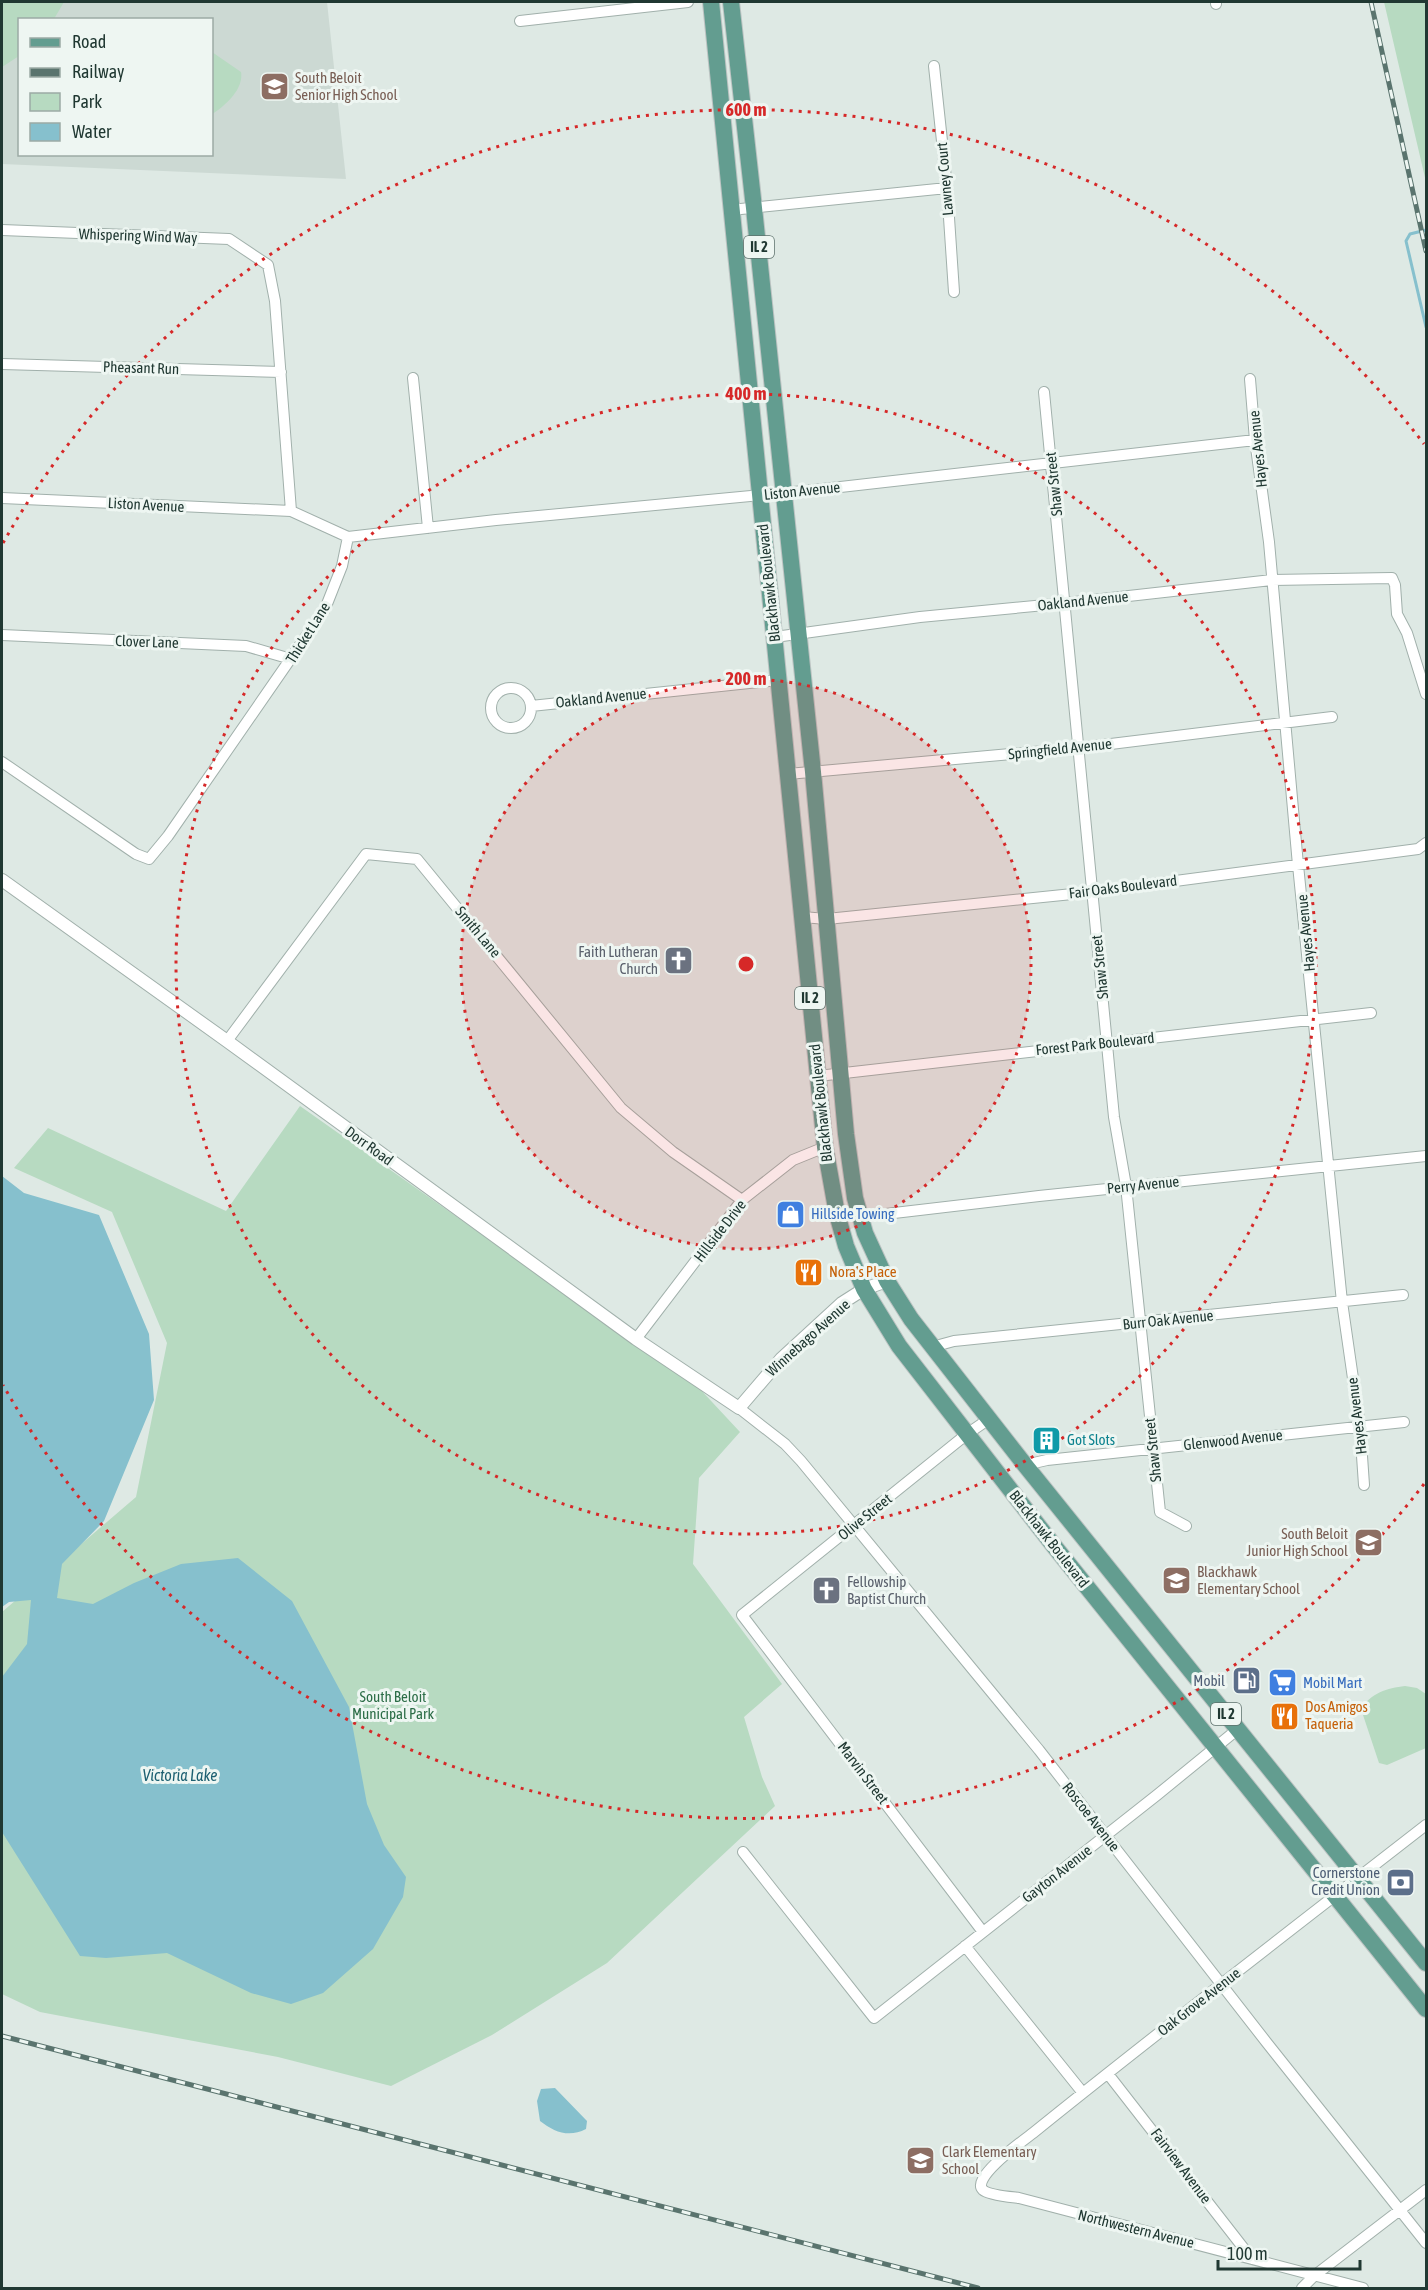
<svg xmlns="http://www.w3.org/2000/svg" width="1428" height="2290" viewBox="0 0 1428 2290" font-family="'Asap Condensed',sans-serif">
<rect width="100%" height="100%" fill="#dee9e4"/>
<path fill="#ccd9d3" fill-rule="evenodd" d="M2,2H327L346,179L2,164ZM20,20H212V154H20Z"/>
<path fill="#b7dac1" d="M2,2H64L54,19L20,20L19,56L2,67Z
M1384,2H1426V182Z
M212,52L241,72C244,89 225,106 212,114Z
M300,1106L699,1388L740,1432L699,1478L693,1564L782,1684L744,1717L762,1777L775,1806L607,1963L492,2035L391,2086L278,2057L40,2012L2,1994V1612L136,1497L167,1343L112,1212L14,1168L48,1128L226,1211Z
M1405,1686L1417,1688L1426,1694V1748L1387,1765L1379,1763L1361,1709C1371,1693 1387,1688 1405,1686Z"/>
<path fill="#86c0cd" d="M2,1176L24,1193L99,1215L149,1334L154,1400L104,1521L62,1564L57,1598L93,1604L134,1583L181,1564L238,1558L292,1601L349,1707L367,1804L384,1845L406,1877L403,1897L373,1949L323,1993L291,2004L251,1993L167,1953L106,1958L80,1956L2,1832V1677L27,1644L31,1600L9,1602L2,1607Z
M555,2088L587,2121L586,2129C569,2138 554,2132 540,2121L537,2101L541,2089Z"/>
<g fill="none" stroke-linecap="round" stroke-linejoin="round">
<path stroke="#86c0cd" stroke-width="3" d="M1426,230L1410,234L1406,241L1426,327"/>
<defs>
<path id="minor" d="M1216,2V4
M520,21L688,2
M934,66L947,188L954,292
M731,210L947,188
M2,230L229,239L268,265L275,301L291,511L348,537L342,566L325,609L168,836L149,859L136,854L2,762
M2,364L281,372
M413,378L428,528
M1250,379L1255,440L1269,542L1298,865L1342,1302L1360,1427L1364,1485
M1044,392L1114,1117L1126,1186L1160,1512L1186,1526
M2,498L291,511
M348,537L496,520L814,490L1255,440
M2,635L246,646L291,659
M775,637L920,617L1066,603L1272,580L1392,578L1395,585L1397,614L1407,633L1426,694
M491 708a20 20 0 1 1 40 0a20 20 0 1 1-40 0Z
M531,706L779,680
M788,774L1078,748L1332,717
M802,917L827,919L1092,892L1418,849L1426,843
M227,1041L366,854L417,859L621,1108L673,1152L742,1200
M818,1076L1371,1013
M860,1217L1039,1196L1426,1156
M636,1339L742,1200L793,1160L825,1147
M932,1347L954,1341L1403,1295
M739,1408L785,1444L801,1461L1039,1750L1267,2043L1426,2243
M1025,1465L1047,1460L1404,1422
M743,1852L874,2018L1157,1795L1238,1729
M983,1932L742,1615L967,1434L989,1419
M965,1946L1083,2093
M1108,2074L1252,2259
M1302,2288L1314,2276L1426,2190
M1363,2288L1019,2198C1011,2197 988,2195 983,2190C970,2178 1024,2140 1033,2133C1163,2028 1295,1927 1426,1825"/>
<path id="tertiary" d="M2,880L227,1041L636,1339L739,1408L781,1359L842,1303L864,1289L887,1281"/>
<path id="primary" d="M711,2L825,1147L837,1214L846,1246L864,1289L899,1346L1054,1546L1426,2009
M731,2L754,208L813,772L846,1134L855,1198L865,1233L887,1281L911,1319L1025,1465L1426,1963"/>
</defs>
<use href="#minor" stroke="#a1b0ab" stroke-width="12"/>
<use href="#tertiary" stroke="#a1b0ab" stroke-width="14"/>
<use href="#primary" stroke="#bcc3c2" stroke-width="18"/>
<use href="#minor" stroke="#fff" stroke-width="10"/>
<use href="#tertiary" stroke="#fff" stroke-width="12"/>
<use href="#primary" stroke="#639d90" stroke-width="16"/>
<defs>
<path id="rail" d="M1371,2L1426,251
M2,2036L978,2288"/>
</defs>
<use href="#rail" stroke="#5a746e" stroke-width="5"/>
<use href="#rail" stroke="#eef6f2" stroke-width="3" stroke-dasharray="9" stroke-linecap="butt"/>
</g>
<circle cx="746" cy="964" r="285" fill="#d62828" fill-opacity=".12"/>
<g fill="none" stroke="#d62828" stroke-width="3" stroke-dasharray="3 6">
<circle cx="746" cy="964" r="285"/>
<circle cx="746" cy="964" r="570"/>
<path d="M1424 1484A854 854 0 0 1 3 1385M3 543A854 854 0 0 1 1424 444"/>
</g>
<defs>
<symbol id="school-square" viewBox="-11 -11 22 22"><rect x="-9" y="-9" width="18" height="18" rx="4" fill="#8d6e63" stroke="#eef6f2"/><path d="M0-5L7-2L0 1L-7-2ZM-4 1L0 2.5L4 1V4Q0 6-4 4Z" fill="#fff"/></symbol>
<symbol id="church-square" viewBox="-11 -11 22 22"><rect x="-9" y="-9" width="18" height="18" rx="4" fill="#6b7280" stroke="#eef6f2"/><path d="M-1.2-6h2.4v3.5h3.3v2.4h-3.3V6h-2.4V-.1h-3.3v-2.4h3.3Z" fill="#fff"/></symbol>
<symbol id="shop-square" viewBox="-11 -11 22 22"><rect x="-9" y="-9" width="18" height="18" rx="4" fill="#3f7fe0" stroke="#eef6f2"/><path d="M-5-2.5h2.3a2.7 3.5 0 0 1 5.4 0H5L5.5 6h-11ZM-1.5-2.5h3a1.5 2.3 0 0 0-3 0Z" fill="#fff"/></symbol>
<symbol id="restaurant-square" viewBox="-11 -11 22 22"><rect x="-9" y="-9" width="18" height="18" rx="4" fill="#e8710a" stroke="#eef6f2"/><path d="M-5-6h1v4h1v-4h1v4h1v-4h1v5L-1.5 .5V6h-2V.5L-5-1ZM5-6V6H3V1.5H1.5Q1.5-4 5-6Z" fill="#fff"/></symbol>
<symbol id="building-square" viewBox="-11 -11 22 22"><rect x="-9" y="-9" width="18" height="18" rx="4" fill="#0f9aa8" stroke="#eef6f2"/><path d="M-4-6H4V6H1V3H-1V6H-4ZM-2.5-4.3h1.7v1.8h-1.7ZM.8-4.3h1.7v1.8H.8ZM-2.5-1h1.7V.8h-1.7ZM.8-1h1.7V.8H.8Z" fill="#fff"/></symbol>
<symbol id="fuel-square" viewBox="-11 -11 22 22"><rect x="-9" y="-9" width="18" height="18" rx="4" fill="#5c6f8a" stroke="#eef6f2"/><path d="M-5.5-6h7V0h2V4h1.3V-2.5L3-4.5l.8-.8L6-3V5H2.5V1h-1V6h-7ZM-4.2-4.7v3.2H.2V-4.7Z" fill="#fff"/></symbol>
<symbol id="supermarket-square" viewBox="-11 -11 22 22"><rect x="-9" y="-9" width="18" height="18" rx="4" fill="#3f7fe0" stroke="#eef6f2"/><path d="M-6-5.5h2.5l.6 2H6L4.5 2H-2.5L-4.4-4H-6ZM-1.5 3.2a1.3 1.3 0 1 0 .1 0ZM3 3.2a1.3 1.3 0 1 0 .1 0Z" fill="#fff"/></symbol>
<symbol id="bank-square" viewBox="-11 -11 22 22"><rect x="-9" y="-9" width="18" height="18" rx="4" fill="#5c6f8a" stroke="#eef6f2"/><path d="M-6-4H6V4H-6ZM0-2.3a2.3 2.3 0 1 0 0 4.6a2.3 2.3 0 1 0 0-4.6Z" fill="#fff"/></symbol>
</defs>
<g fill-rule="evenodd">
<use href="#school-square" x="258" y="70" width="33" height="33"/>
<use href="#church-square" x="662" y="944" width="33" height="33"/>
<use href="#shop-square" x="774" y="1198" width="33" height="33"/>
<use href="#restaurant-square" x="792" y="1256" width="33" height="33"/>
<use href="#building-square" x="1030" y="1424" width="33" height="33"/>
<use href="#school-square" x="1352" y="1526" width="33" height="33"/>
<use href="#school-square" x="1160" y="1564" width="33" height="33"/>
<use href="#church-square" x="810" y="1574" width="33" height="33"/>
<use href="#fuel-square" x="1230" y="1664" width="33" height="33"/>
<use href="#supermarket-square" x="1266" y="1666" width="33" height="33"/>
<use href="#restaurant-square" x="1268" y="1700" width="33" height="33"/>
<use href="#bank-square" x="1384" y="1866" width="33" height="33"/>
<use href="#school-square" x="904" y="2144" width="33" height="33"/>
</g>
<g text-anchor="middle" stroke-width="6" stroke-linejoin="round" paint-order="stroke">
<g fill="#eef6f2" stroke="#5e716c" stroke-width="1.5">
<rect x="744" y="236" width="30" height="22" rx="4.5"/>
<rect x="795" y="987" width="30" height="22" rx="4.5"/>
<rect x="1211" y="1703" width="30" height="22" rx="4.5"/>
</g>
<g font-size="14" font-weight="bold" fill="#203832">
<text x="759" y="252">IL 2</text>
<text x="810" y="1003">IL 2</text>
<text x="1226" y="1719">IL 2</text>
</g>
<g font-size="15" fill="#785e54" stroke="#eef6f2" text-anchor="start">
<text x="295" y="83">South Beloit<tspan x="295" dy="17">Senior High School</tspan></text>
<text x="1348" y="1539" text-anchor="end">South Beloit<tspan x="1348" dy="17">Junior High School</tspan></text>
<text x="1197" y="1577">Blackhawk<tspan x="1197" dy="17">Elementary School</tspan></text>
<text x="942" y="2157">Clark Elementary<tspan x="942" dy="17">School</tspan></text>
</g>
<g font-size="15" fill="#203832" stroke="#eef6f2">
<text transform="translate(945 179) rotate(-95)" y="5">Lawney Court</text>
<text transform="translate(138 236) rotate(2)" y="5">Whispering Wind Way</text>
<text transform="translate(141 368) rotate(2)" y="5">Pheasant Run</text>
<text transform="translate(1258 449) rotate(-96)" y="5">Hayes Avenue</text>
<text transform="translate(1054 484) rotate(-96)" y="5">Shaw Street</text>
<text transform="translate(802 491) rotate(-6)" y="5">Liston Avenue</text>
<text transform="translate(146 505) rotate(3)" y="5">Liston Avenue</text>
<text transform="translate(769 583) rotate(-96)" y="5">Blackhawk Boulevard</text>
<text transform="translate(1083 601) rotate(-6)" y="5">Oakland Avenue</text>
<text transform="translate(308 633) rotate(-58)" y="5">Thicket Lane</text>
<text transform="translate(147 642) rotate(2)" y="5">Clover Lane</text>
<text transform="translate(601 698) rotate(-6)" y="5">Oakland Avenue</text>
<text transform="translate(1060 749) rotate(-6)" y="5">Springfield Avenue</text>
<text transform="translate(1123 887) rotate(-7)" y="5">Fair Oaks Boulevard</text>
<text transform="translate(478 932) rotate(50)" y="5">Smith Lane</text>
<text transform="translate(1306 933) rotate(-96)" y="5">Hayes Avenue</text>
<text transform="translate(1100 967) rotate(-96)" y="5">Shaw Street</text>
<text transform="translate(1095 1044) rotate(-6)" y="5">Forest Park Boulevard</text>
<text transform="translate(821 1103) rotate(-96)" y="5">Blackhawk Boulevard</text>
<text transform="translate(369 1146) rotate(36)" y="5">Dorr Road</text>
<text transform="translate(1143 1185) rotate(-6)" y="5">Perry Avenue</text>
<text transform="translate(720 1231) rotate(-52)" y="5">Hillside Drive</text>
<text transform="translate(1168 1320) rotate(-6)" y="5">Burr Oak Avenue</text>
<text transform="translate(808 1338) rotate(-42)" y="5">Winnebago Avenue</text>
<text transform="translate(1357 1416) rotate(-97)" y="5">Hayes Avenue</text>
<text transform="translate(1233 1440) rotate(-6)" y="5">Glenwood Avenue</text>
<text transform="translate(1153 1450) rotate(-96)" y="5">Shaw Street</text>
<text transform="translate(865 1517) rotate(-39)" y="5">Olive Street</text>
<text transform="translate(1049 1539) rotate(52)" y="5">Blackhawk Boulevard</text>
<text transform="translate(863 1773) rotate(53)" y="5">Marvin Street</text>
<text transform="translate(1091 1817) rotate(52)" y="5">Roscoe Avenue</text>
<text transform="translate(1057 1874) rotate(-38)" y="5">Gayton Avenue</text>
<text transform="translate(1199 2002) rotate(-38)" y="5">Oak Grove Avenue</text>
<text transform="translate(1181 2166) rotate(53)" y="5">Fairview Avenue</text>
<text transform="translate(1136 2229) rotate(14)" y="5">Northwestern Avenue</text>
</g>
<g font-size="15" fill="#5b616d" stroke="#eef6f2" text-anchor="end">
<text x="658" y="957">Faith Lutheran<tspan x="658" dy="17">Church</tspan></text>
<text x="847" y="1587" text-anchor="start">Fellowship<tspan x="847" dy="17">Baptist Church</tspan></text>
</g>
<g font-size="15" fill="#366cbe" stroke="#eef6f2" text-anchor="start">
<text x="811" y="1219">Hillside Towing</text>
<text x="1303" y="1688">Mobil Mart</text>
</g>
<g font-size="15" fill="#c56008" stroke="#eef6f2" text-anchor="start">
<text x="829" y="1277">Nora's Place</text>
<text x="1305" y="1712">Dos Amigos<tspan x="1305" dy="17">Taqueria</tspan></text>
</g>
<g font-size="15" fill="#0d838f" stroke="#eef6f2" text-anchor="start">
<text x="1067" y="1445">Got Slots</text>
</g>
<g font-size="15" fill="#4e5e75" stroke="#eef6f2" text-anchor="end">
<text x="1225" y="1686">Mobil</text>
<text x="1380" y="1878">Cornerstone<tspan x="1380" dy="17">Credit Union</tspan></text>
</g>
<g font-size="15" fill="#2c6d47" stroke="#eef6f2">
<text x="393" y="1702">South Beloit<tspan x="393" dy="17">Municipal Park</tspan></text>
</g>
<g font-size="16" font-style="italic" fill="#1d6071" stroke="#eef6f2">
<text x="180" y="1781">Victoria Lake</text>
</g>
</g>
<circle cx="746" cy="964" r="9" fill="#d62828" stroke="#eef6f2" stroke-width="3"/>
<g font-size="18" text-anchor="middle" font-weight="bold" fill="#d62828" stroke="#eef6f2" stroke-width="6" stroke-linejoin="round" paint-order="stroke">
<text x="746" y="116">600 m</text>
<text x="746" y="400">400 m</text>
<text x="746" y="685">200 m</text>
</g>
<rect width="1428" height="2290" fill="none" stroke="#203832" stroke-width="6"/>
<rect x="18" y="18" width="195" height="138" fill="#eef6f2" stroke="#9caaa5" stroke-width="1.5"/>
<rect x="30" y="38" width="30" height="9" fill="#639d90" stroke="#9caaa5" stroke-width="1.5"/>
<text x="72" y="48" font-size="18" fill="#203832">Road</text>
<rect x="30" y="68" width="30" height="9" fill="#5a746e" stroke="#9caaa5" stroke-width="1.5"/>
<text x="72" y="78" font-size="18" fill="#203832">Railway</text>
<rect x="30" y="93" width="30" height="18" fill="#b7dac1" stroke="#9caaa5" stroke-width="1.5"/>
<text x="72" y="108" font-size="18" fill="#203832">Park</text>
<rect x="30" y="123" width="30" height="18" fill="#86c0cd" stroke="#9caaa5" stroke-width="1.5"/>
<text x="72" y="138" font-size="18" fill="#203832">Water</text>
<path d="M1218 2260v9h142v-9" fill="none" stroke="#203832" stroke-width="3"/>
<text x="1227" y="2260" font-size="18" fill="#203832" stroke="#eef6f2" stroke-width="4.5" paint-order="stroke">100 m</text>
</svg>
